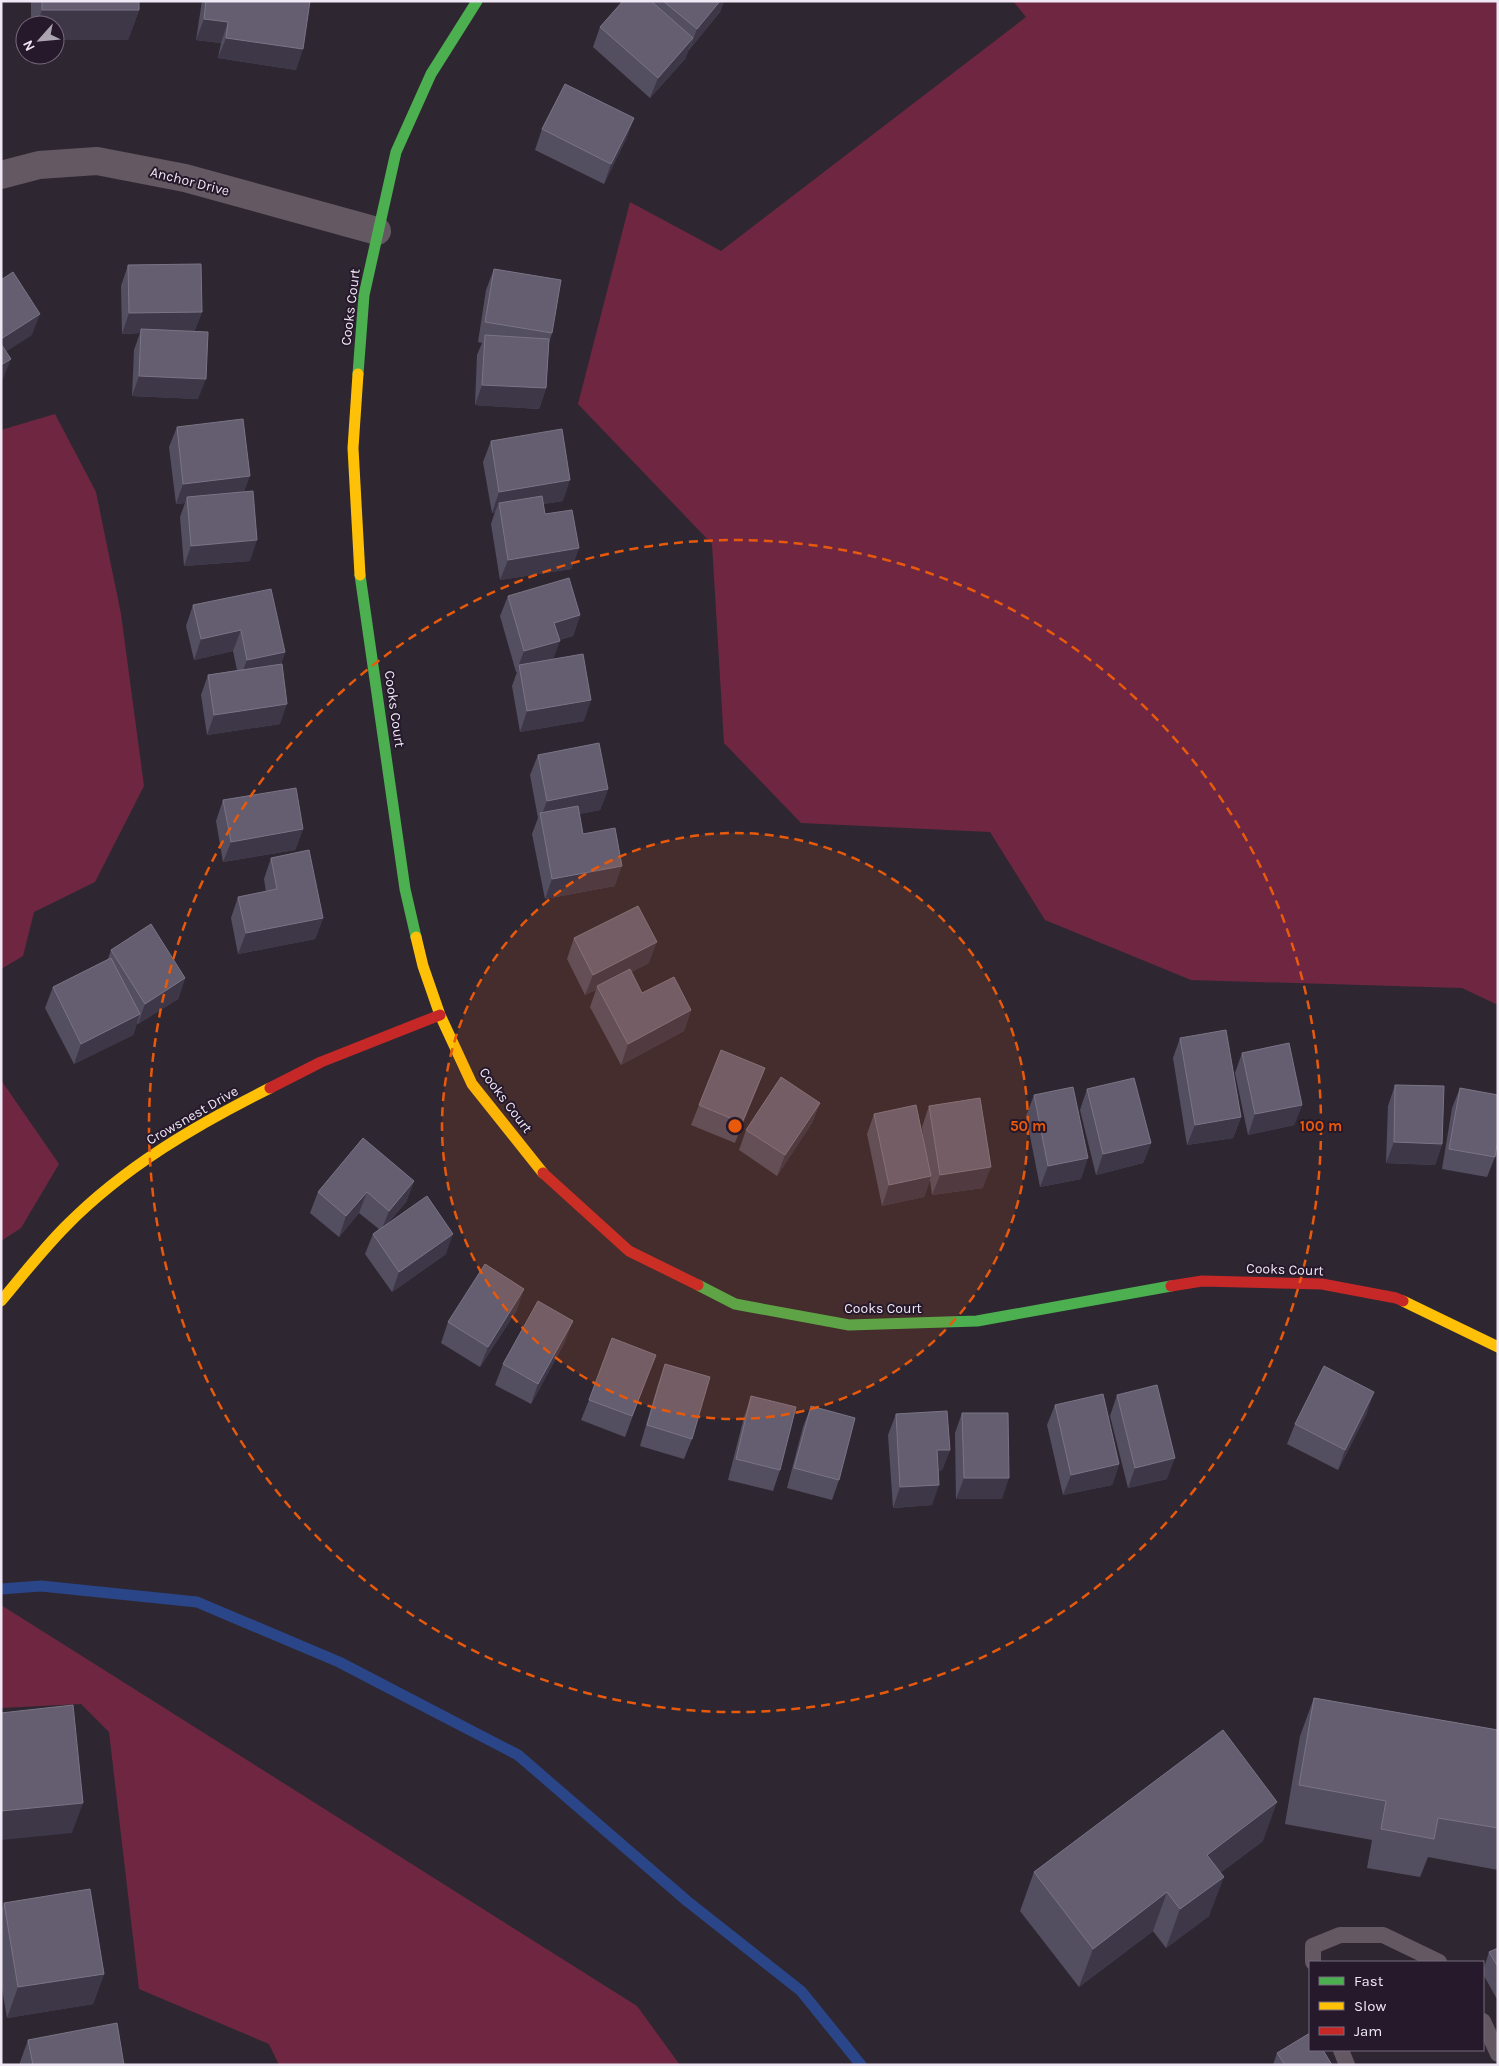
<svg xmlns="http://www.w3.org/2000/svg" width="1499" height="2066" viewBox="0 0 1499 2066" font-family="Karla,sans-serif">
<rect width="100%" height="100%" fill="#2e2732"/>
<path fill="#6f2741" d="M1013,1H1498V1005L1462,988L1191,980L1045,920L990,832L801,823L724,743L712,544L578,404L630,202L721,251L1026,17Z
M55,414L96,492L121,614L144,786L95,882L34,912L23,956L1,969V430Z
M1,1080L59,1164L21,1228L1,1241Z
M1,1605L637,2006L680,2065H279L269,2044L139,1989L109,1732L81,1704L1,1708Z"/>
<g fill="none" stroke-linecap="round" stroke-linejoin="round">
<path stroke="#2a4588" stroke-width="11" d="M1,1589L41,1586L197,1602L339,1662L518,1755L687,1901L801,1991L861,2065"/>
<path stroke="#645962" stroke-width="16" d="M1313,1962V1946L1340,1935H1383L1439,1962
M1483,2021L1498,2054
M1341,2050L1347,2065"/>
<path stroke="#645962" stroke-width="28" d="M1,175L39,165L97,161L185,178L377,231"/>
<path stroke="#4caf50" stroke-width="11" d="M358,374L364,295L396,152L431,74L477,1
M360,575L405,889L416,937
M698,1285L735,1304L849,1325L977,1321L1171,1286"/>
<path stroke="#ffc107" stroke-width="11" d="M358,374L353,448L360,575
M416,937L423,966L440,1015L472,1084L543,1173
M1,1301C22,1276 43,1249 66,1226C124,1167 196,1125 270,1088
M1403,1301L1498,1347"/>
<path stroke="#c62828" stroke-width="11" d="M270,1088L321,1062L440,1015
M543,1173L629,1251L698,1285
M1171,1286L1202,1281L1322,1284L1396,1298L1403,1301"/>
</g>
<path fill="#544e61" d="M31,1H139V10L128,40H55V25H31Z
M202,1H310L296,70L218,58L221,43L196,40Z
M623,1H724L720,12L689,50V49L685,59L650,98L593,47L600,27Z
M634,118L626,139L604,184L535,150L542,129Z
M128,265L202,312L194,332L198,399L132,396L134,350L140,333L122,334L121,286Z
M494,269L552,333L549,343L546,388L539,409L475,405L477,355L482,343L478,342L486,290Z
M177,427L244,492L250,561L184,566L180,517L185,503L176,504L169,447Z
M491,441L563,501L543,504L545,514L579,548L571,569L500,580L491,524L495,512L492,513L483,462Z
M508,596L580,615L573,636L559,640L553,659L584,721L520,732L512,686L517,672H516L500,616Z
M193,605L285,652L281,664L280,724L207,735L201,695L208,675L237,670L233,651L194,660L186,626Z
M538,755L608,789L600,810L579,814L583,834L615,886L545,899L532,834L538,818L530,775Z
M223,800L303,829L295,850L223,862L216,821Z
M271,858L323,918L315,939L238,954L231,918L238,897L266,892L264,879Z
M574,938L649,963L631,972L642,993L691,1010L684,1031L621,1065L590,1007L596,990L585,995L567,959Z
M111,950L185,978L178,999L138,1024L137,1023L133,1035L74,1064L45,1008L53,987L108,959Z
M1180,1038L1241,1117L1233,1138L1187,1145L1173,1058Z
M1242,1053L1302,1105L1294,1125L1248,1135L1235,1073Z
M765,1068L757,1089L735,1143L691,1125L699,1105Z
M1395,1085L1442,1144L1435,1165L1386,1163L1388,1106Z
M1460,1088L1495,1157L1487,1177L1442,1169L1452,1108Z
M1087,1089L1151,1143L1143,1163L1096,1175L1080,1110Z
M1034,1095L1081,1179L1040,1187L1026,1116Z
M820,1103L812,1123L777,1176L739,1150L746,1130Z
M929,1106L983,1188L932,1195L930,1180L924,1197L882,1206L867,1134L874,1114L924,1144L922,1127Z
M414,1181L406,1202L388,1223L446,1254L392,1292L365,1254L373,1234L379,1229L359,1213L339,1237L310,1213L318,1192Z
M517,1310L480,1367L441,1343L448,1322Z
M565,1342L531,1404L495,1385L503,1364Z
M665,1364L692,1439L684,1459L640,1446L658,1384Z
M648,1375L625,1437L581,1420L589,1400Z
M1117,1395L1167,1479L1128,1488L1110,1416Z
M751,1396L780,1470L773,1491L728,1480L744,1417Z
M1055,1405L1119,1464L1112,1485L1063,1495L1047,1425Z
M811,1406L839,1480L832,1500L787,1488L803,1427Z
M962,1413L1002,1499H956L955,1433Z
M1367,1413L1338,1470L1287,1444L1295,1424Z
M896,1414L950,1450L942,1470L938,1471L932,1505L893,1508L888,1435Z
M1314,1698L1498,1730V1870L1428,1857L1420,1877L1367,1868L1372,1840L1285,1824L1300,1736Z
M1263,1841L1220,1873L1209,1916L1166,1948L1153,1931L1079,1987L1020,1911L1034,1872Z
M4,1903L104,1974L93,2004L7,2018L1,1983V1911Z
M1498,1948V2001L1483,1974V1971L1489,1952Z
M28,2040L124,2065H19Z
M1277,2053L1332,2065H1273Z"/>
<path fill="#3e3748" d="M720,1H724L720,12L689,50L697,29Z
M42,10H139L128,40H55V25H37Z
M204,19L228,22L221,43L196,40Z
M226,38L303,49L296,70L218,58Z
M693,38L685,59L650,98L658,78Z
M634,118L626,139L604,184L611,164Z
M202,312L194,332L141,329L140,333L122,334L129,313Z
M40,314L32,335L1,355V339Z
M11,359L3,379L1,381V365Z
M139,376L206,379L198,399L132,396Z
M482,385L546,388L539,409L475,405Z
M250,476L242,497H187L185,503L176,504L183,484Z
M570,480L563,501L500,511L499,503L495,512L492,513L499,492Z
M257,540L250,561L184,566L191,546Z
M579,548L571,569L500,580L508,560Z
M580,615L573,636L546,643L554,623Z
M241,630L233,651L194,660L201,639Z
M560,641L552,662L519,665L516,672L524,651Z
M285,652L278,672L239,680L247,660Z
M591,700L584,721L520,732L527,711Z
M287,704L280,724L207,735L214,715Z
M608,789L600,810L541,821V817L547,801Z
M303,829L295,850L223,862L231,842Z
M622,866L615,886L545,899L552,879Z
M323,918L315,939L238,954L246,933Z
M657,942L649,963L599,989L597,986L596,990L585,995L593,975Z
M185,978L178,999L138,1024L145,1004Z
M691,1010L684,1031L621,1065L628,1044Z
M140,1014L133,1035L74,1064L81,1044Z
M765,1068L757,1089L735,1143L742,1123Z
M820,1103L812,1123L777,1176L785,1155Z
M1302,1105L1294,1125L1248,1135L1255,1114Z
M1241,1117L1233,1138L1187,1145L1195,1125Z
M1394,1142L1442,1144L1435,1165L1386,1163Z
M1151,1143L1143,1163L1096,1175L1103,1154Z
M1088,1158L1081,1179L1040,1187L1048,1166Z
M991,1167L983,1188L932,1195L940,1175Z
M931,1176L924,1197L882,1206L889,1185Z
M414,1181L406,1202L381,1231L389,1211Z
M367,1192L359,1213L339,1237L346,1216Z
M453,1234L446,1254L392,1292L399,1272Z
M524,1289L517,1310L480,1367L488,1347Z
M573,1321L565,1342L531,1404L538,1384Z
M1374,1392L1367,1413L1338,1470L1345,1450Z
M937,1450H950L942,1470L929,1471Z
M1175,1458L1167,1479L1128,1488L1135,1468Z
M1119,1464L1112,1485L1063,1495L1071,1475Z
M964,1478H1009L1002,1499H956Z
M939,1485L932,1505L893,1508L900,1487Z
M1277,1802L1263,1841L1192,1894L1207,1855Z
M83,1803L72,1833L1,1840V1811Z
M1224,1877L1209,1916L1166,1948L1180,1909Z
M1167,1892L1153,1931L1079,1987L1093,1949Z
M104,1974L93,2004L7,2018L18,1987Z"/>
<path fill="#655e71" stroke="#7a7486" d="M42,1H139V10H42Z
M206,1H310L303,49L226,38L228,22L204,19Z
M623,1H651L693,38L658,78L600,27Z
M663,1H720L697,29Z
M565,84L634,118L611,164L542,129Z
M201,264L202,312L129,313L128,265Z
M494,269L561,280L552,333L485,322Z
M13,272L40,314L1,339V280Z
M141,329L208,332L206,379L139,376Z
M485,335L549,339L546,388L482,385Z
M1,344L11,359L1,365Z
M243,419L250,476L183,484L177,427Z
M562,429L570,480L499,492L491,441Z
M253,491L257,540L191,546L187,497Z
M542,496L545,514L572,510L579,548L508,560L499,503Z
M569,578L580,615L554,623L560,641L524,651L508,596Z
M271,589L285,652L247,660L241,630L201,639L193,605Z
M583,654L591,700L527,711L519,665Z
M282,664L287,704L214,715L208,675Z
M599,743L608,789L547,801L538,755Z
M296,788L303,829L231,842L223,800Z
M578,806L583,834L615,828L622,866L552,879L540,813Z
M309,850L323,918L246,933L238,897L277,889L271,858Z
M638,906L657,942L593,975L574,938Z
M151,924L185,978L145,1004L111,950Z
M111,958L140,1014L81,1044L53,987Z
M630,969L642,993L674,977L691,1010L628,1044L597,986Z
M1226,1030L1241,1117L1195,1125L1180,1038Z
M1289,1043L1302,1105L1255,1114L1242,1053Z
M721,1050L765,1068L742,1123L699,1105Z
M781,1077L820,1103L785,1155L746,1130Z
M1134,1078L1151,1143L1103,1154L1087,1089Z
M1395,1085L1444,1086L1442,1144L1394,1142Z
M1073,1087L1088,1158L1048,1166L1034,1095Z
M1460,1088L1498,1095V1139L1495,1157L1449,1149Z
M980,1098L991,1167L940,1175L929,1106Z
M916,1105L931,1176L889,1185L874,1114Z
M363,1138L414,1181L389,1211L367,1192L346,1216L318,1192Z
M427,1196L453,1234L399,1272L373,1234Z
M485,1264L524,1289L488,1347L448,1322Z
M538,1301L573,1321L538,1384L503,1364Z
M612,1338L656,1355L632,1416L589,1400Z
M665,1364L710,1377L692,1439L647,1425Z
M1324,1366L1374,1392L1345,1450L1295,1424Z
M1157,1385L1175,1458L1135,1468L1117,1395Z
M1103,1394L1119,1464L1071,1475L1055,1405Z
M751,1396L796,1407L780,1470L736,1459Z
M811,1406L855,1418L839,1480L794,1468Z
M947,1411L950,1450H937L939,1485L900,1487L896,1414Z
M962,1413H1008L1009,1478H964Z
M1314,1698L1498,1730V1828L1438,1818L1434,1839L1381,1829L1386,1801L1299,1785Z
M73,1705L83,1803L1,1811V1713Z
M1223,1730L1277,1802L1207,1855L1224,1877L1180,1909L1167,1892L1093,1949L1034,1872Z
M90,1889L104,1974L18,1987L4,1903Z
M1498,1948V1967L1489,1952Z
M117,2023L124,2065H33L28,2040Z
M1310,2033V2050H1323L1332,2065H1285L1277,2053Z"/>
<circle cx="735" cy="1126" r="293" fill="#e8590c" fill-opacity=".12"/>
<g fill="none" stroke="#e8590c" stroke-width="2.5" stroke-dasharray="9 6">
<circle cx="735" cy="1126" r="293"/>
<circle cx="735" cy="1126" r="586"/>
</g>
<g text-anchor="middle" stroke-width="4" stroke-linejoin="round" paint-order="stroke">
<g font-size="14" fill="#f0e8f5" stroke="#25192b">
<text transform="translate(190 181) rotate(14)" y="5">Anchor Drive</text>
<text transform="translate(350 307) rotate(-83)" y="5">Cooks Court</text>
<text transform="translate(395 709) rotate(82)" y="5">Cooks Court</text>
<text transform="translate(506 1100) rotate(53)" y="5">Cooks Court</text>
<text transform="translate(192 1115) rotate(-30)" y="5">Crowsnest Drive</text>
<text transform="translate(1285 1269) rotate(2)" y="5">Cooks Court</text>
<text x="883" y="1313">Cooks Court</text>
</g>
</g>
<circle cx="735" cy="1126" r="8" fill="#e8590c" stroke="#25192b" stroke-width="2.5"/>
<g font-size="15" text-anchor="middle" font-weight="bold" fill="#e8590c" stroke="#25192b" stroke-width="4" stroke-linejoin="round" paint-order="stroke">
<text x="1028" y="1131">50 m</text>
<text x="1321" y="1131">100 m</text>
</g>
<rect width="1499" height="2066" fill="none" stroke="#f0e8f5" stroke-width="5"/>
<rect x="1309" y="1961" width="175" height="90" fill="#25192b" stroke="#766c7c"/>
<rect x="1319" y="1977" width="25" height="8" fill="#4caf50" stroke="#766c7c"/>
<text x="1354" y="1986" font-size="15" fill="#f0e8f5">Fast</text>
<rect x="1319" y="2002" width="25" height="8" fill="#ffc107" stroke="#766c7c"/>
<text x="1354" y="2011" font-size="15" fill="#f0e8f5">Slow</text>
<rect x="1319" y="2027" width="25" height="8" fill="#c62828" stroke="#766c7c"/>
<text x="1354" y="2036" font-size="15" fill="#f0e8f5">Jam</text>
<g transform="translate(40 40) rotate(243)"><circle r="24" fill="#25192b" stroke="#766c7c"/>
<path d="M0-4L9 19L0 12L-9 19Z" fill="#aca4b1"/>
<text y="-8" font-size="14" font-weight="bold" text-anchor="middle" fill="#f0e8f5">N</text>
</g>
</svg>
